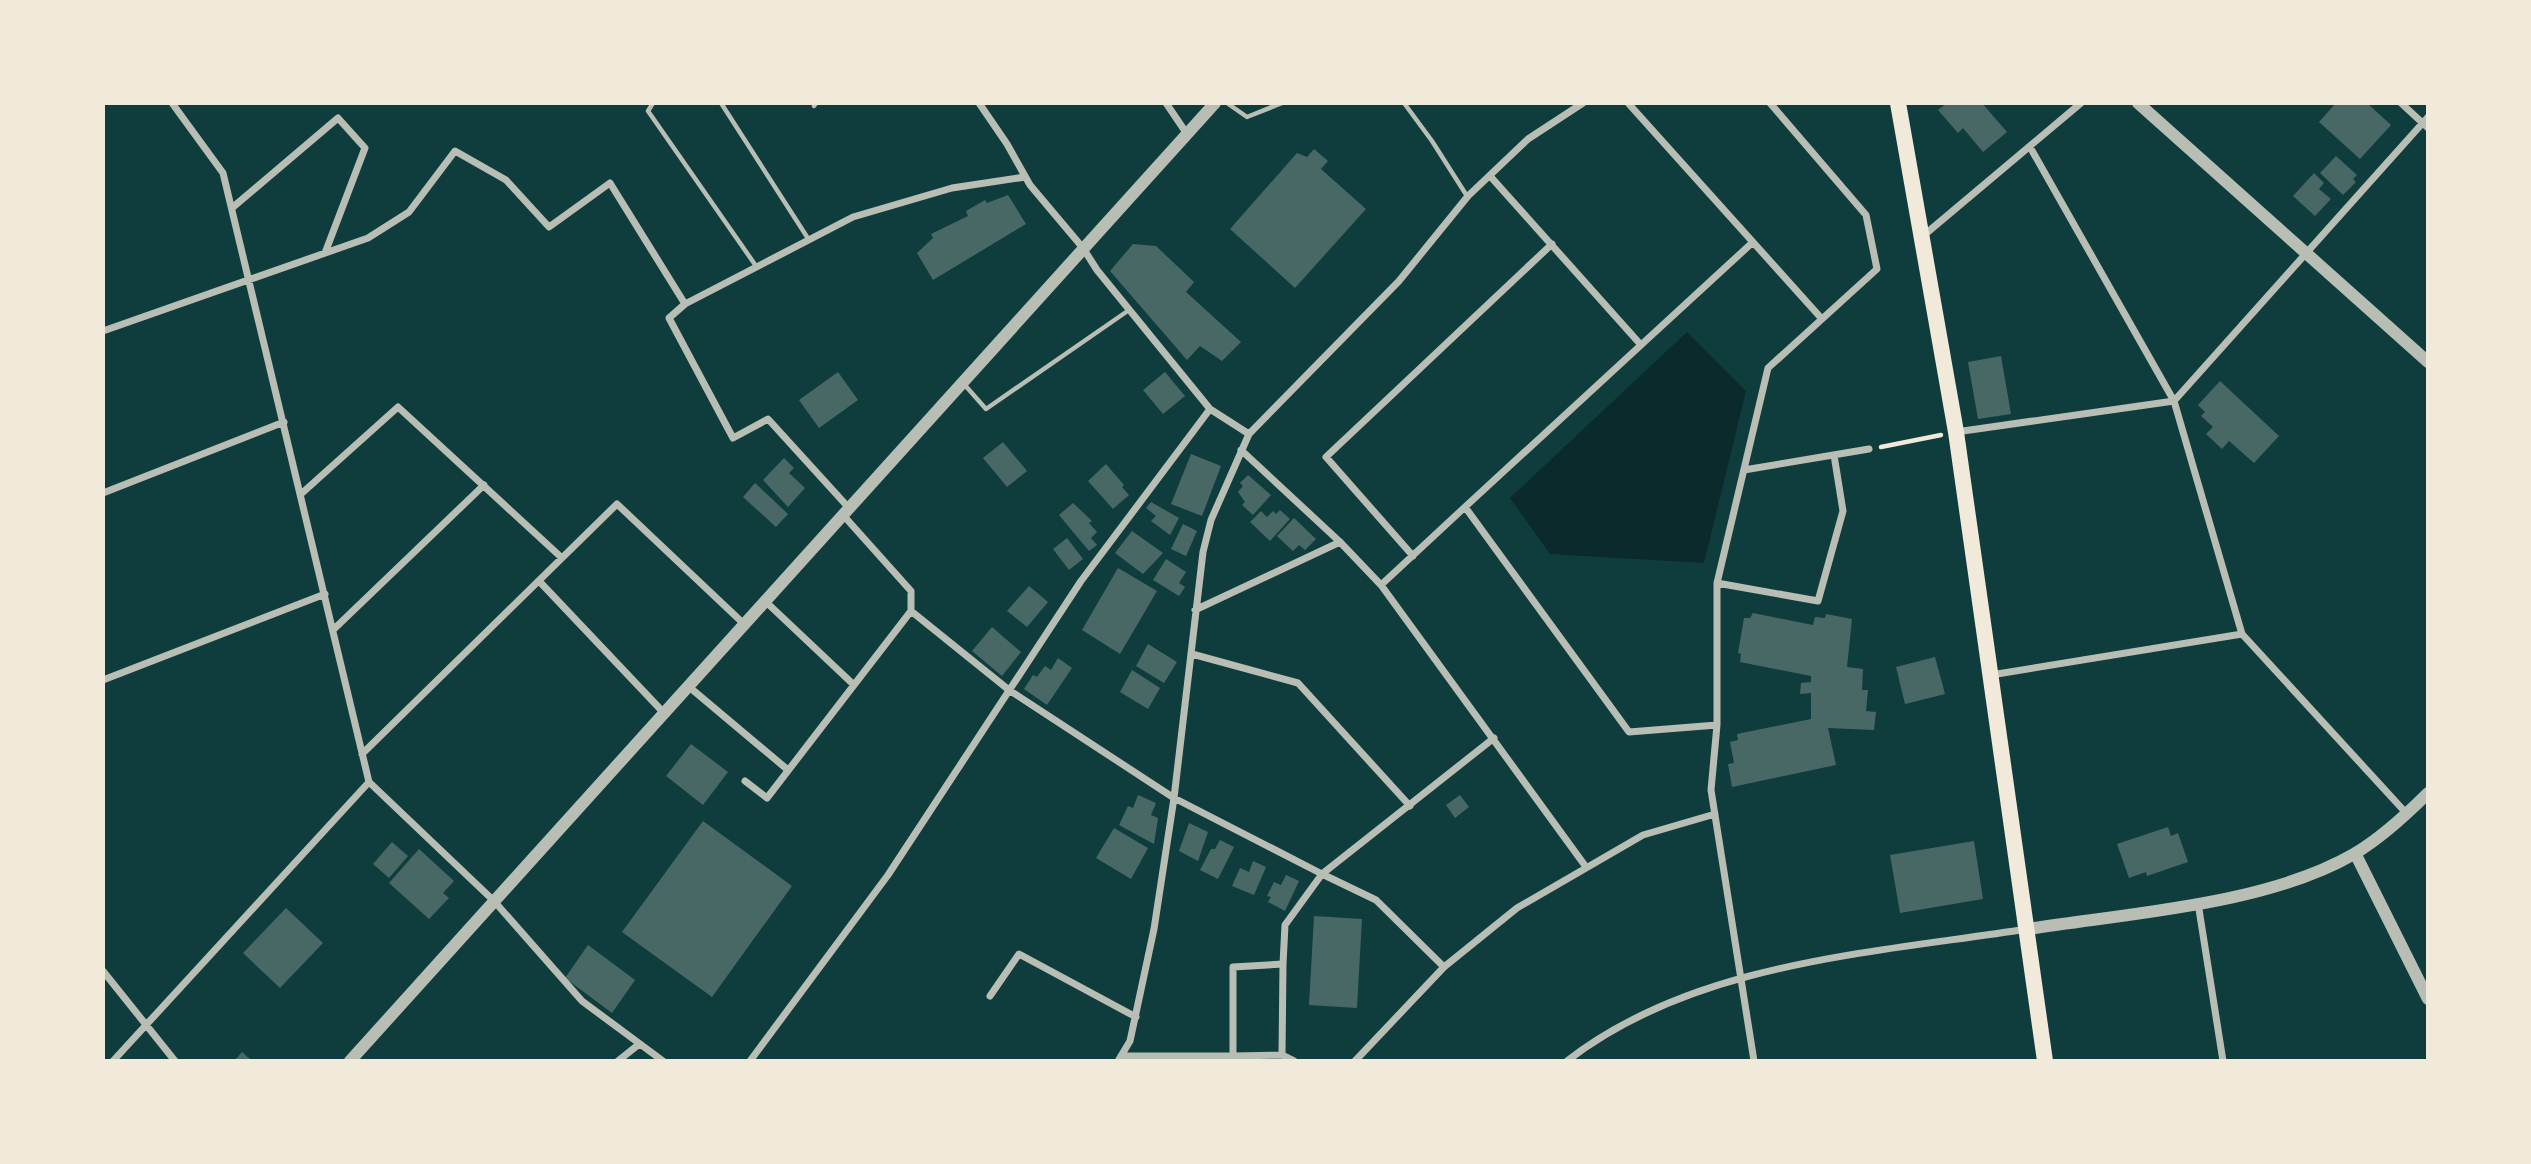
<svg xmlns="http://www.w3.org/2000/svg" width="2531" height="1164" viewBox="0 0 2531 1164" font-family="'Nunito Sans',sans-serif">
<rect width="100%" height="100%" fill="#0f3d3e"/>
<path fill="#0a2a2b" d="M1687,332L1746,391L1704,563L1550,554L1510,498Z"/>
<path fill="#486865" d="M1947,103H1982L2007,132L1983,152L1963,128L1958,133L1938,110Z
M2336,103H2367L2391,125L2360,159L2319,122Z
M1314,149L1328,161L1321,169L1366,209L1295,288L1230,229L1297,153L1307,157Z
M2336,156L2357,175L2353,179L2356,182L2343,195L2320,173Z
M2314,173L2324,183L2319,189L2331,199L2315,216L2293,196Z
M1008,195L1026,224L933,280L917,253L933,238L931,234L968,216L966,211L985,200L987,203Z
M1133,244L1156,246L1194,282L1186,292L1241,342L1222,361L1200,346L1187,360L1110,271Z
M2001,356L2011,414L1978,419L1968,362Z
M838,372L858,400L819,428L799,400Z
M1165,372L1185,396L1163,414L1143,390Z
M2220,381L2279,436L2254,463L2229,441L2222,449L2206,434L2213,427L2201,416L2205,412L2198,405Z
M1003,442L1027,471L1007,487L983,458Z
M1191,454L1221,466L1202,516L1171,504Z
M784,458L794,468L789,473L805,488L788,507L763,480Z
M1106,464L1124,485L1122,487L1129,495L1113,509L1088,481Z
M1248,475L1271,495L1253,515L1242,505L1245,502L1238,492L1243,486L1240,483Z
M755,483L788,514L776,527L743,497Z
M1151,502L1179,518L1170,535L1151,521L1156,516L1146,508Z
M1073,503L1092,521L1089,523L1097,532L1091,538L1097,545L1089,551L1059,515Z
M1280,510L1290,519L1270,541L1250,522L1261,511L1267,517L1273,511L1276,514Z
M1294,518L1316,539L1305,550L1299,545L1293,551L1277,536Z
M1183,524L1197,531L1186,556L1171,549Z
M1132,531L1163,553L1143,574L1115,553Z
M1067,538L1083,559L1069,570L1053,549Z
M1166,559L1186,572L1179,583L1185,587L1179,596L1153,580Z
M1118,568L1157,591L1120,654L1082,630Z
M1029,586L1048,602L1027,627L1007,611Z
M1753,613L1813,625L1815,617L1825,618L1826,614L1852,619L1847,667L1863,669L1862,690H1868L1866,711L1876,712L1874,730L1828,728L1836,765L1732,787L1728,764L1734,763L1730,742L1738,740L1737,734L1811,719V693L1800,694L1801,683L1811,682V676L1740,662L1741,654L1738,653L1744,618H1750Z
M992,627L1021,652L1002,676L972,651Z
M1148,644L1177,662L1164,683L1136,666Z
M1935,657L1945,694L1905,704L1896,667Z
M1058,658L1072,668L1047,705L1024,689L1033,675L1037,677L1045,666L1051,670Z
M1132,670L1160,688L1148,709L1120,692Z
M691,744L728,772L703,805L666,776Z
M1138,795L1156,803L1151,815L1158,818L1154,844L1119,825L1128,806L1133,808Z
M1460,795L1469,807L1455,818L1446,805Z
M703,821L792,886L712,997L622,932Z
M1189,823L1208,832L1198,861L1179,851Z
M2168,827L2171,836L2178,833L2188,862L2147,876L2146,872L2129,878L2117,844Z
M1114,828L1148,848L1131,879L1096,858Z
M1220,840L1234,847L1218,879L1200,870L1211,849H1215Z
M1974,841L1983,899L1900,913L1890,855Z
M392,842L408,856L389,878L373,864Z
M419,849L454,881L443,893L449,898L429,919L389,883Z
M1253,861L1266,867L1254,895L1232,886L1240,868L1249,872Z
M1286,875L1299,881L1285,911L1268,902L1271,897L1267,896L1274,882L1281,885Z
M286,908L323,943L280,988L243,953Z
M1314,916L1362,919L1357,1008L1309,1005Z
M588,945L635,980L612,1013L565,978Z
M242,1052L252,1061H234Z"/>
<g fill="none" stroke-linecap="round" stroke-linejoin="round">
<path stroke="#f1e9da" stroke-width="4.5" d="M1881,447L1941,435"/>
<path stroke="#b8beb3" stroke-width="4.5" d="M653,103L648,111L756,266
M721,103L809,240
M1227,103L1247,117L1282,103
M1404,103L1432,141L1467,196
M814,106L816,103
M963,383L986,409L1129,310"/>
<path stroke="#b8beb3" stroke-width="7" d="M172,103L223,173L369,782L494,901L582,1001L663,1061
M979,103L1007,144L1030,185L1083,248L1097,270L1210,409L1249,434
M1166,103L1187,134
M1628,103L1822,319
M2401,103L2428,128
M2030,147L2174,401L2242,634L2407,814
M1490,176L1641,345L1465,507L1629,732L1717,725L1711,790L1754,1061
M232,208L338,118L365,148L325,253
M1923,236L2081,103
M103,331L368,238L409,212L455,151L506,180L549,227L610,183L685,304
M1641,345L1753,242
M1956,432L2174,401L2428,117
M1241,450L1340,542L1381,585L1586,867
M1744,470L1869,449
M103,493L284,422
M301,494L398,407L562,558
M849,508L768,419L733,438L669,318L685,304L853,217L952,188L1025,177
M1413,556L1326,457L1552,244
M539,581L664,713
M1717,583L1818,601L1843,511L1834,455
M1381,585L1465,507
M765,601L854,685
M1195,610L1340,542
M911,611L1009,690L1174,798L1322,874L1285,925L1283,964L1233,967V1056H1121
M333,630L484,485
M1192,654L1298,683L1410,806
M1991,675L2242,634
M103,680L325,594
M688,686L788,770
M1717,725V583L1768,368L1877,269L1866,215L1770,103
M362,754L617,504L744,624
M745,781L767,798L911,611V591L843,515
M2198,903L2223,1061
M1444,967L1376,900L1322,874L1494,738
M103,971L175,1061
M990,996L1019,954L1136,1017
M1282,1055L1283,964
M1233,1056L1282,1055L1294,1061
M113,1061L369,782
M618,1061L638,1045
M750,1061L888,875L1081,581L1210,409
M1118,1061L1130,1041L1154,929L1174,798L1203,552L1211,520L1249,434L1399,281L1468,196L1528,139L1583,103
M1355,1061L1444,967L1517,908L1643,835L1715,814
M1567,1061C1694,962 1874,953 2027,929"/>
<path stroke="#b8beb3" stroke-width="12" d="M2138,103L2428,362
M2355,853L2428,999
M2028,929C2129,913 2266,905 2354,854C2381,838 2406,815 2428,793
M350,1061L1215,103"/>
<path stroke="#f1e9da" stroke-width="16" d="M1898,103L1956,432L2045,1061"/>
</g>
<rect width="2531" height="1164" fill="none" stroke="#f1e9da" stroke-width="210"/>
</svg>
